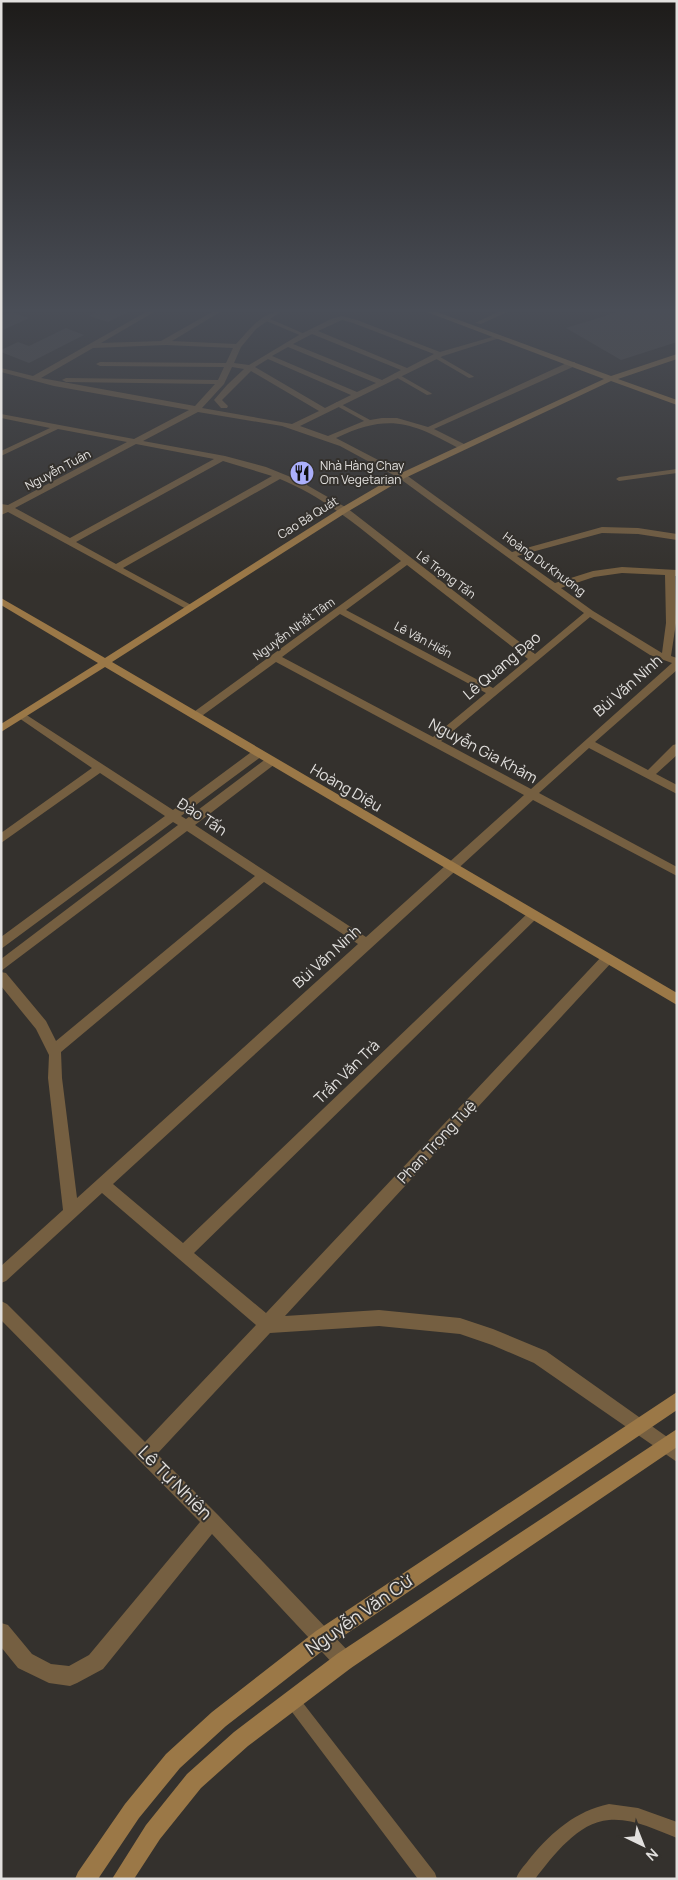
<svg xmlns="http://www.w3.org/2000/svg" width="678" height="1880" viewBox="0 0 678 1880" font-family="Manrope,sans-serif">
<rect width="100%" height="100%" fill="#34312d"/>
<path fill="#4e4b47" d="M11,312L29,318L1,331V317Z
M96,312H128L108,322L89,316Z
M618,312H677V342L621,360L566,328Z
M66,328L84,335L29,363L1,352V350L18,342L29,346Z"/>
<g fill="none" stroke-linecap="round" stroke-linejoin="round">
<path fill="#755f41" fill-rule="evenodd" d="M264,318H268L307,335L302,336L264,320Z
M435,354L473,376L474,377L469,378L433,357L432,356Z
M396,373L431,393L432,394L427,395L394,376V374Z
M337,402L370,420L371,421L366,422L335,405L334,404Z
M677,469V473L619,481L616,479L619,477Z
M291,1691L296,1694L435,1873L437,1879H418L286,1704L283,1699L286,1694Z
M609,1804L638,1808L677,1822V1838C656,1830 633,1818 609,1820C578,1822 553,1856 535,1879H516C519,1870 526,1864 531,1857C553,1831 576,1811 609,1804Z"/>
<path fill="#755f41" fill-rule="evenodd" d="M146,312H154L101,343L161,341L212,312H220L172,341L236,344C248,331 262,312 280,312L256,329L241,347L234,363L249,365L299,335L331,319L342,316L357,320L440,352L499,335L503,337L443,356L300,426L328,436L364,421L382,418H397L428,427L569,362H575V366L434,429L466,445V449H460C411,422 389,413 336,438L405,474L512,552L602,527L638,528L677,534V540L638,534L602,533L517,556L555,583L593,571L622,567L677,570V576H675L676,623L671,656L677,658V670L595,742L648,770L673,745L677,744V755L656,774L677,785V794L589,748L539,793L677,867V876L533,800L113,1184L183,1243L529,912H537L539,915L537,918L194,1253L266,1313L603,955H611L613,959L611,963L285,1316L379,1310L460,1318L493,1329L546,1351L677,1444V1462L534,1363L492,1345L460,1334L379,1326L270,1333L157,1454L218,1515L351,1654L353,1661L351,1668L344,1670L337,1668L212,1534L103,1669L77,1683L70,1686L49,1683L18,1668L1,1647V1623L8,1625L32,1654L51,1664L69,1666L89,1655L200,1522L1,1320V1301L7,1304L145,1442L256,1325L102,1193L6,1281L1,1283V1266L63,1210L48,1078L49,1055L36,1029L1,986V972L6,973L46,1021L56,1041L255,876L187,831L1,971V959L178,825L173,822L1,949V937L165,816L100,773L1,843V833L92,768L16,716L17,714H25L173,810L254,750H262L263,753L262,756L181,816L186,819L267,758H275L276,761L275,764L195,825L366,937L524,795L276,662L199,718H191L190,716L191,714L401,561C363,530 326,498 280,479L123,568L193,606V610L190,611L8,512L1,515V504L8,505L127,442L58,429L1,456V451L50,428L1,418V414L134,439L189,410L54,386L1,372V368L33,376ZM342,320L353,323L434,354L407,368L318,331ZM312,334L401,370L382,380L293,344ZM166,345L233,348L226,363L100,362L96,364L100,366L224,367L218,380L66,378L62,380L66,382L215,384L195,406L41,378L93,348ZM288,347L376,383L357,392L272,356ZM268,359L351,395L325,408L255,367ZM232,367L244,369L227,385L214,400L221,408H227L228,406L222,400L251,371L319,411L292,424L202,408L224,384ZM198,412L282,426L340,446L399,478L584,613L535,654L347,508L298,480L266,467L225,456L143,441ZM136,444L214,459L70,538L15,508ZM223,461L272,476L116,564L76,542ZM407,565L528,659L493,688L346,610ZM622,573L665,575L666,623L662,653L593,611L561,588L594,577ZM340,614L486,693L433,737L282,657ZM590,617L650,655L672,663L531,789L441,741ZM264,882L358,944L77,1198L62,1078L61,1052Z
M498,312H507L481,324L475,323Z"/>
<path fill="#9b7847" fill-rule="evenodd" d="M427,312H437L611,376L677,354V359L618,379L677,400V405L611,381L405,478L347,512L112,662L677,993V1005L105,667L1,732V724L98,663L1,605V598L105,658L341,508L399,474L604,379Z
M677,1392V1410L330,1645L226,1726L180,1768L139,1818L98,1879H75L78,1872L125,1804L166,1754L212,1712L316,1631Z
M677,1429V1447L351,1668L248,1746L201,1788L160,1839L134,1879H112L146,1825L187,1774L234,1732L337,1654Z"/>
</g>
<linearGradient id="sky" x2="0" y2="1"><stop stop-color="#1d1b19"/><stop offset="0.54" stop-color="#4a4e57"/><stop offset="1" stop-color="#4a4e57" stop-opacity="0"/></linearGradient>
<rect width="678" height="575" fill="url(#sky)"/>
<defs>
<symbol id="restaurant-disc" viewBox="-11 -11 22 22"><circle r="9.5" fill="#abaffb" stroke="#34312d"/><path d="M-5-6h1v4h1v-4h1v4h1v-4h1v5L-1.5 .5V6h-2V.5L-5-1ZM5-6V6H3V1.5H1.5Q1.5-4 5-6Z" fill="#111"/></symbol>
</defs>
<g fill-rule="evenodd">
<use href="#restaurant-disc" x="288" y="459" width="28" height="28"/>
</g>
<g text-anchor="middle" stroke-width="4" stroke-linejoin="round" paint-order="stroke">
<g font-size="12" fill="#e2e0de" stroke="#34312d" text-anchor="start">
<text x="320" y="470">Nhà Hàng Chay<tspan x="320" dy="14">Om Vegetarian</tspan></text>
</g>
<g font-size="12" fill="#e2e0de" stroke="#34312d">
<text transform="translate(58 470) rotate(-28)" y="4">Nguyễn Tuân</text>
<text transform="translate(308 518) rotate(-32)" y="4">Cao Bá Quát</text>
<text transform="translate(544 564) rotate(36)" y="4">Hoàng Dư Khương</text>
<text transform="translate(446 575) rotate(37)" y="4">Lê Trọng Tấn</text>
<text transform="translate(294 629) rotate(-36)" y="4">Nguyễn Nhất Tâm</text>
<text transform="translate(423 640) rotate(28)" y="4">Lê Văn Hiến</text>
</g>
<g font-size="15" fill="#e2e0de" stroke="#34312d">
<text transform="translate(502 666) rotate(-40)" y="5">Lê Quang Đạo</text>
<text transform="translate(628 686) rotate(-41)" y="5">Bùi Văn Ninh</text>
<text transform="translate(483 751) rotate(28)" y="5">Nguyễn Gia Khảm</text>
<text transform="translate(346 788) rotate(30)" y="5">Hoàng Diệu</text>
<text transform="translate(202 817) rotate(33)" y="5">Đào Tấn</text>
<text transform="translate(327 957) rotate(-42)" y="5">Bùi Văn Ninh</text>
<text transform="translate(347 1072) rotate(-44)" y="5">Trần Văn Trà</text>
<text transform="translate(437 1142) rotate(-47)" y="5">Phan Trọng Tuệ</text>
</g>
<g font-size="18" fill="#e2e0de" stroke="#34312d">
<text transform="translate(175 1483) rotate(45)" y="6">Lê Tự Nhiên</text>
<text transform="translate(359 1615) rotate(-35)" y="6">Nguyễn Văn Cừ</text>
</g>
</g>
<rect width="678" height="1880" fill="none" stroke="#e2e0de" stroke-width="5"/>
<g transform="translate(643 1845) rotate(137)" stroke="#34312d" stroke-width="4" paint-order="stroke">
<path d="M0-4L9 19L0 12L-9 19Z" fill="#e2e0de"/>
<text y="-8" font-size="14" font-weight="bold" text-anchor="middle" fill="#e2e0de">N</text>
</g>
</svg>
